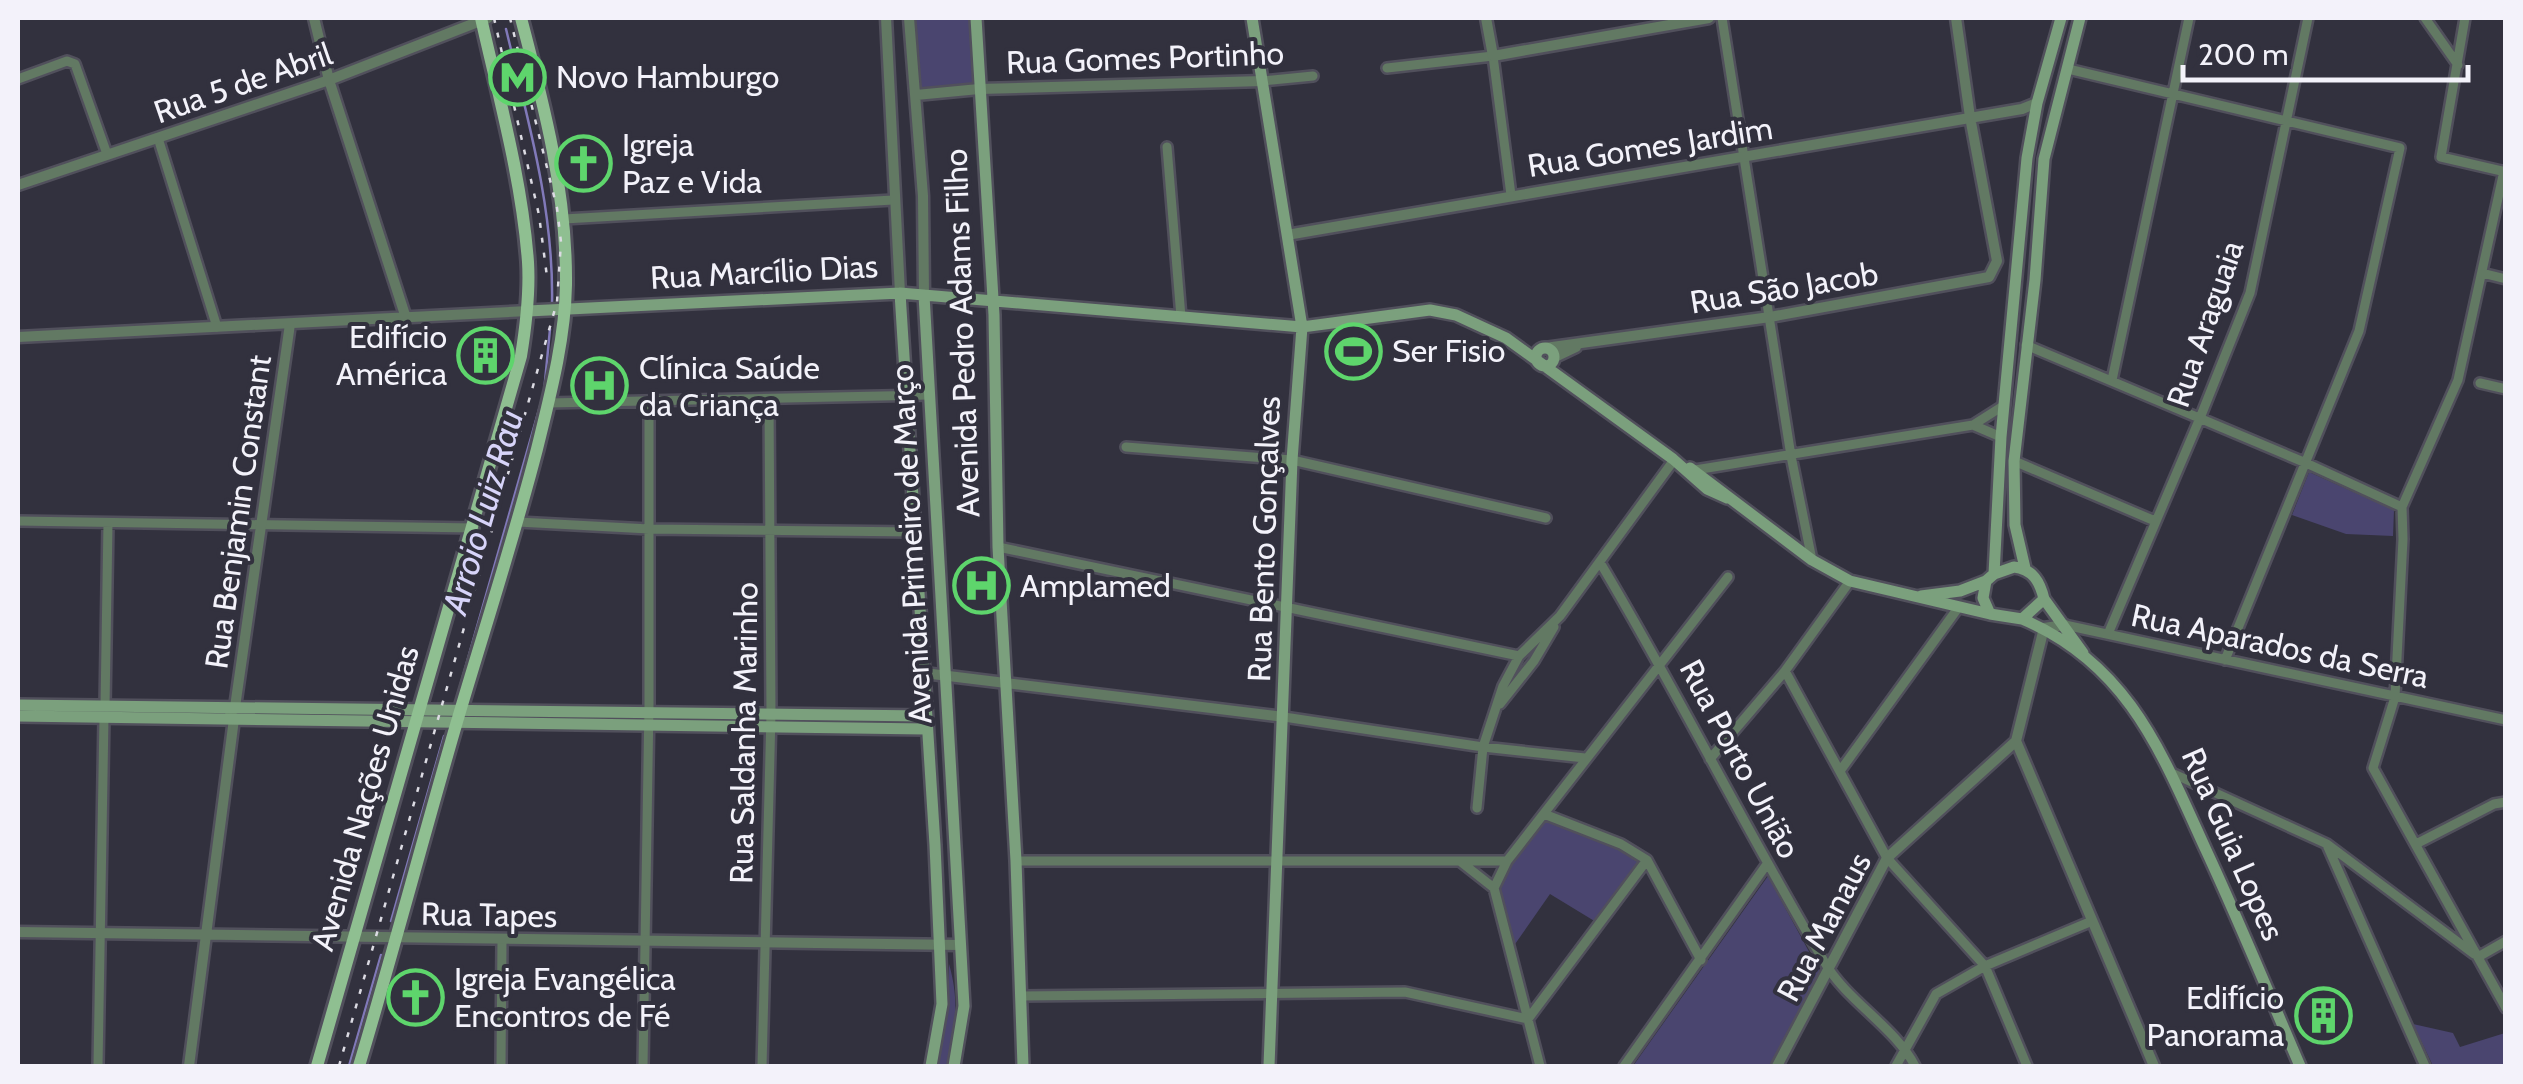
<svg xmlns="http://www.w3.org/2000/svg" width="2523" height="1084" viewBox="0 0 2523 1084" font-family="Cabin,sans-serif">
<rect width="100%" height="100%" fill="#32313e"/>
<path fill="#4a456f" d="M913,18H973L976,86L922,90L915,62Z
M2309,472L2394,510L2393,536L2346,534L2292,515Z
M1545,818L1619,847L1642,861L1596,922L1550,894L1513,947L1498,889L1511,862Z
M1768,876L1820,972L1771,1066H1633Z
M949,964C960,1002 955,1028 949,1066H937L948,1001Z
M2413,1024L2453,1033L2460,1047L2505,1033V1066H2433Z"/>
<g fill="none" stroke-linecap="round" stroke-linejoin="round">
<path stroke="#8179b9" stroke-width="2.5" d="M506,29C528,120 554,210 552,304
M455,704L544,392L550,329
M391,921L444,736
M349,1066L381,955"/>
<defs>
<path id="minor" d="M1722,18L1791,456L1812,560
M2425,18L2458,65
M2465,18L2441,157L2506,172
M1387,68L1493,56L1511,195
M2068,69L2400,148L2359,331L2225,660
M18,79L67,61L75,64L107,154
M1263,81L1313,76
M158,138L217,327
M1167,147L1181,317
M2504,171L2458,380L2402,507L2403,539L2395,697L2373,768L2506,1008
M564,219L893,200
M2482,273L2506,279
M2026,345L2306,463L2402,507
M2112,380L2189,18
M2480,383L2506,389
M548,403L929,395
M1973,425L2001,437
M1126,447L1292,460L1546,518
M2014,461L2155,521
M1695,470L1973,425L2003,406
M18,521L474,528
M518,522L649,529L915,532
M998,547L1519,656
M1601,564C1679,695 1747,832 1825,963C1848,1002 1894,1026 1915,1066
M2065,625L2506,720
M2108,634L2200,418L2250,293L2308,18
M1785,671L1887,858L1985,966L2027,1066
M1500,704L1534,661L1554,627
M105,706L108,523
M1284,717L1483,747L1585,758
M1710,759L1785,671L1850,581
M1840,771L1958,608
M2174,774L2327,844L2474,954
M1477,808L1483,747L1503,686L1519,656L1560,616L1674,460
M1544,814L1621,844L1647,860L1701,960
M2416,844L2494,804L2506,802
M2327,845L2425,1066
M1016,861H1507
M1461,862L1494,888L1540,1066
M1494,888L1507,861L1728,577
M2478,957L2506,941
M1020,996L1405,992L1528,1019L1647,860
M98,1066L104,717
M501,1066L502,940
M643,1066L649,705V403
M762,1066L771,714L769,400
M1624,1066L1767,864
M1896,1066L1936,994L1985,966L2092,921"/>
<path id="tertiary" d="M314,18L329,80L406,318
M886,18L900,293
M909,18L923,196L924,295
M1486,18L1493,56L1709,18
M916,95L979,89L1263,81
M18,185L329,80L488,18
M1287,235L2022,109L2037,103
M18,337L528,311
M1545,348L1770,317L1989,277L1997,261L1970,117L1956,18
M1555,357L1576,347
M2065,625L2044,628L2016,741L2154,1066
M924,673L1284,717
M18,932L960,945
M189,1066L234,719L230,712L235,707L290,324
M1777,1066L1887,858L2016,741"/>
<path id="secondary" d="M976,18L994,315L998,547L1016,861L1023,1066
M1252,18L1302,327L1292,460L1269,1066
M900,293L935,845L942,1004L931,1066
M924,295L964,1006L954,1066
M528,311L900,293L1302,327L1430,310L1456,315L1506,338L1673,459L1707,489L1727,498
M1536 357a9 9 0 1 1 18 0a9 9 0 1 1-18 0Z
M1690,468L1812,560L1850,581L1990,614
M2014,567C2033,569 2040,582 2044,599L2022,619L1990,614L1983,598L1986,581L1994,574Z
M2025,568L2015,525L2014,461L2035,280L2044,159L2080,18
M1994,574L2001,437L2027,158L2037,103L2061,18
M1921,596L1960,591L1986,581
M2044,599L2083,653
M2022,619C2129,664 2162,754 2206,850C2239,921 2269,994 2300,1066
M18,705L925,716
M18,716L926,729"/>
<path id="primary" d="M317,1066L521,356C526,325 530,294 528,262C522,180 499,98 481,18
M359,1066C393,953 423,838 456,725C483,633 513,542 537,449C550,396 565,340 566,285C567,193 544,105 521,18"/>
</defs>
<use href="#minor" stroke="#51505c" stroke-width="14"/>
<use href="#tertiary" stroke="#51505c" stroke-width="15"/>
<use href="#secondary" stroke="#51505c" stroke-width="16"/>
<use href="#primary" stroke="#51505c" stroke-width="18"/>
<use href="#minor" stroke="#627963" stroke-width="9"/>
<use href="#tertiary" stroke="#627963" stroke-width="10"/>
<use href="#secondary" stroke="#7ba07d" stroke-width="11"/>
<use href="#primary" stroke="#8fbf91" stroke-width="12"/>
<path stroke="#dcdbe3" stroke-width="2.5" stroke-dasharray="5 10" stroke-linecap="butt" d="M494,18L539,215L547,277
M339,1066L557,302L561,242L557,208L510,18"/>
</g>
<defs>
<symbol id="metro-ring" viewBox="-11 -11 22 22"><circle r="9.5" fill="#32313e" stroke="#5ed56c" stroke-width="1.5"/><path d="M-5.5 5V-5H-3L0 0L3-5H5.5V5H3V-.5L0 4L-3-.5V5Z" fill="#5ed56c"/></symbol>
<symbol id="church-ring" viewBox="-11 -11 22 22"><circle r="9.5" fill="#32313e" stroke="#5ed56c" stroke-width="1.5"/><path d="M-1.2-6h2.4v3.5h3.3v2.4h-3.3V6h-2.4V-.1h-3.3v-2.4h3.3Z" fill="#5ed56c"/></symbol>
<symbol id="stadium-ring" viewBox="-11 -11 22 22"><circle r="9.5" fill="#32313e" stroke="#5ed56c" stroke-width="1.5"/><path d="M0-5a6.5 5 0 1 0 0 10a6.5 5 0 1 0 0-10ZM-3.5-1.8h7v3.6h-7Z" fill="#5ed56c"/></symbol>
<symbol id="building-ring" viewBox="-11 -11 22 22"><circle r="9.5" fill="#32313e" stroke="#5ed56c" stroke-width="1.5"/><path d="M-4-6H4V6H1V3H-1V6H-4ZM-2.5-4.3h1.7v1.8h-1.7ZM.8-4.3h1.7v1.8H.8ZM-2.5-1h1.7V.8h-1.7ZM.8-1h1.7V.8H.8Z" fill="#5ed56c"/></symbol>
<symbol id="hospital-ring" viewBox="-11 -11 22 22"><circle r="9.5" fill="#32313e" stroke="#5ed56c" stroke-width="1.5"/><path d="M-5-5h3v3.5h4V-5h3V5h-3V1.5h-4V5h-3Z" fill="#5ed56c"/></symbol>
</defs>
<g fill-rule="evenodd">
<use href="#metro-ring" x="486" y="46" width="63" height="63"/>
<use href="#church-ring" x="552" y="132" width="63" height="63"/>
<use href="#stadium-ring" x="1322" y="320" width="63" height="63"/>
<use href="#building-ring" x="454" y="324" width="63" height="63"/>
<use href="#hospital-ring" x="568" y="354" width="63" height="63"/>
<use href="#hospital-ring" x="950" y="554" width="63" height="63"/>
<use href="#church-ring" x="384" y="966" width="63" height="63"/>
<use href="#building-ring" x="2292" y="984" width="63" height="63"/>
</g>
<g text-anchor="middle" stroke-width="8" stroke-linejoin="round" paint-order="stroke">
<g font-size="32" fill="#f3f2fa" stroke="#32313e">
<text transform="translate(1145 58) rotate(-2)" y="11">Rua Gomes Portinho</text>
<text transform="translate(243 83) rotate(-19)" y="11">Rua 5 de Abril</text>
<text transform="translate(1650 147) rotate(-9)" y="11">Rua Gomes Jardim</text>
<text transform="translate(764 272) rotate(-3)" y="11">Rua Marcílio Dias</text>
<text transform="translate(1784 288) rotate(-9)" y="11">Rua São Jacob</text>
<text transform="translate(2205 324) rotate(-71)" y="11">Rua Araguaia</text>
<text transform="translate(962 333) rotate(-92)" y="11">Avenida Pedro Adams Filho</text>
<text transform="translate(238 512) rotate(-82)" y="11">Rua Benjamin Constant</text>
<text transform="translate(1264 539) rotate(-88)" y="11">Rua Bento Gonçalves</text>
<text transform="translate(911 544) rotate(-93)" y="11">Avenida Primeiro de Março</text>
<text transform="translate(2280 646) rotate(12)" y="11">Rua Aparados da Serra</text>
<text transform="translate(744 733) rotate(-89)" y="11">Rua Saldanha Marinho</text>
<text transform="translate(1740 759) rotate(62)" y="11">Rua Porto União</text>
<text transform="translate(365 798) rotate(-74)" y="11">Avenida Nações Unidas</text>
<text transform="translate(2233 844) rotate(66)" y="11">Rua Guia Lopes</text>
<text transform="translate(489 915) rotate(1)" y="11">Rua Tapes</text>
<text transform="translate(1824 927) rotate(-62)" y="11">Rua Manaus</text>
</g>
<g font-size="32" fill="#f3f2fa" stroke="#32313e" text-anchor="start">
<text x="556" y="88">Novo Hamburgo</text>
<text x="622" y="156">Igreja<tspan x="622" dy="37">Paz e Vida</tspan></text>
<text x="447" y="348" text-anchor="end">Edifício<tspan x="447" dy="37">América</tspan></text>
<text x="1392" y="362">Ser Fisio</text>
<text x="639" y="379">Clínica Saúde<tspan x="639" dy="37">da Criança</tspan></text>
<text x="1020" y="597">Amplamed</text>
<text x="454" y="990">Igreja Evangélica<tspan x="454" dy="37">Encontros de Fé</tspan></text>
<text x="2284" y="1009" text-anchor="end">Edifício<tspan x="2284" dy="37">Panorama</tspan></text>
</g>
<g font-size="35" font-style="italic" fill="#d7d4f9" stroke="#32313e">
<text transform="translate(483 512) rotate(-74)" y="12">Arroio Luiz Rau</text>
</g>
</g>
<rect width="2523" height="1084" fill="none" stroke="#f3f2fa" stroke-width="40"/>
<path d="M2183 65v15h285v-15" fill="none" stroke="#f3f2fa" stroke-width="5"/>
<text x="2198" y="65" font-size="30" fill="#f3f2fa" stroke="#32313e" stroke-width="8" paint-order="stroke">200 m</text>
</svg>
